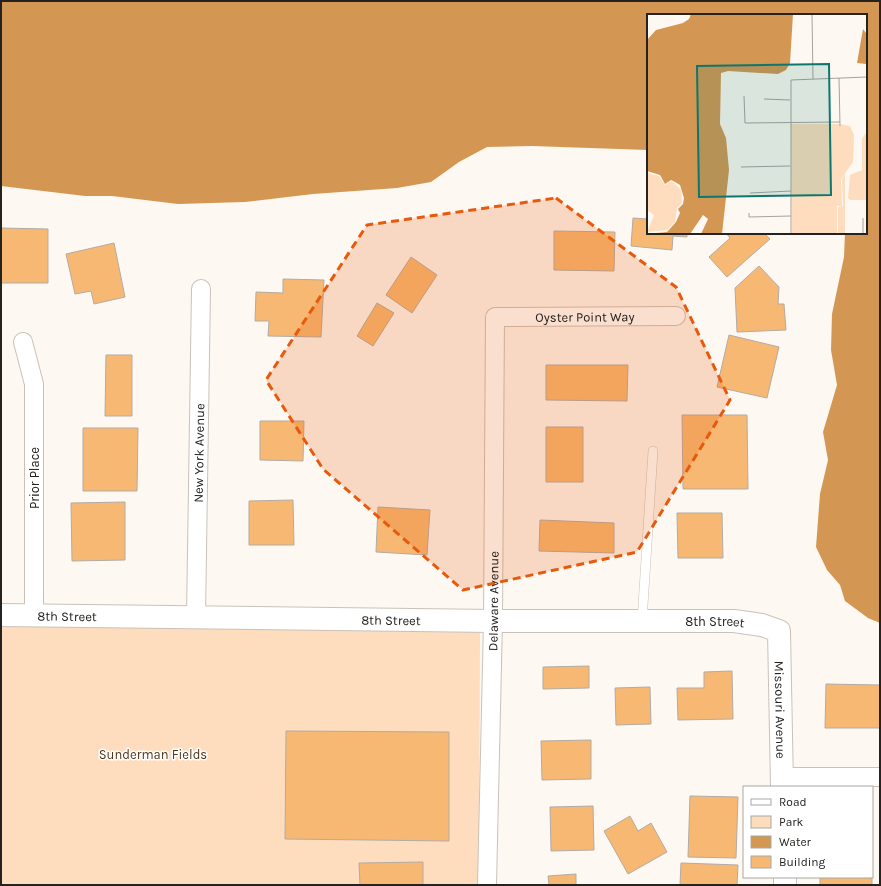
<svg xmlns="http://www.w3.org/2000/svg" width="881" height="886" viewBox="0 0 881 886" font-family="Karla,sans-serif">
<rect width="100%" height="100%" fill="#fef8f2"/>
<path fill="#fdddbd" d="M1,621L480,628L479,885H1Z"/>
<path fill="#d49753" d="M1,1H880V623L868,618L845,601L840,585L827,570L816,547L820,494L828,460L823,432L837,385L831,350L832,314L844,257L845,233H866V15H648V150L532,146L487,147L459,162L431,182L397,188L313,194L245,202L178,204L112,196H85L1,186Z"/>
<path fill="#f7b874" stroke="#b3aba4" d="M633,218L648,219V233H687V237L673,236L672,250L631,246Z
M1,228L48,229V283H1Z
M554,231L615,232L614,271L554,270Z
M726,233H764L770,239L727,277L709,257L730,238Z
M114,243L125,297L94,304L91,291L75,294L66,254Z
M411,257L437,275L412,313L386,295Z
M759,266L779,287L778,304H784L786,330L737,332L735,288Z
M283,279L324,280L321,337L268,336L269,321H255L256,292L283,293Z
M377,303L394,313L373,346L357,336Z
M729,335L779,347L767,398L717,387Z
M106,355H132V416H105Z
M546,365H628L627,401L546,400Z
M682,415H747L748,489H683Z
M260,421H304L303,461L260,460Z
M546,427H583V482H546Z
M83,428H138L137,491H83Z
M293,500L294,545H249V501Z
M125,502V560L72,561L71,503Z
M378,507L430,510L427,555L376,552Z
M677,513H722L723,558H678Z
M540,520L614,523V553L539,551Z
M589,666V688L543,689V667Z
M732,671L733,719L678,720L677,688H704V672Z
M826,684L880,685V728H825Z
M650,687L651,724L616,725L615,688Z
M286,731L449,732V841L285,839Z
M591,740V779L542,780L541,741Z
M690,796L738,797L736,858L688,857Z
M593,806L594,850L551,851L550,807Z
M630,816L638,831L651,823L667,852L628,874L604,831Z
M423,862V885H360L359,863Z
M681,863L738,865L737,885H680Z
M576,874V885H549L548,876Z
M820,877H872V885H820Z"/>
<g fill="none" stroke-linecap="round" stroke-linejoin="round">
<defs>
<path id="service" d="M642,621L653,451"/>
<g id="minor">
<path d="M23,342L34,384V615"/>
<path id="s1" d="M196,617L201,289"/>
<path d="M782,777H880"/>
<path id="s2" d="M487,885L493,621L495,317L676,316"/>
</g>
<g id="tertiary">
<path id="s3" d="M1,615L493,621H734L762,625L779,631L782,787"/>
<path d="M785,877V885"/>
</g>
</defs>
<use href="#service" stroke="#cac2ba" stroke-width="10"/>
<use href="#minor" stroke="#cac2ba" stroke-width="20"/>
<use href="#tertiary" stroke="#cac2ba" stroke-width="24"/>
<use href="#service" stroke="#fff" stroke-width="9"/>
<use href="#minor" stroke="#fff" stroke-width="18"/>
<use href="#tertiary" stroke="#fff" stroke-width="22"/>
</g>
<path fill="#e8590c" fill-opacity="0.2" stroke="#e8590c" stroke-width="3" stroke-dasharray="8 5" stroke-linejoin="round" d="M556,198L676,287L730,400L637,552L463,590L323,469L266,380L367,225Z"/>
<g text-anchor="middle" stroke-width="3" stroke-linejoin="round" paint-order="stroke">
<g font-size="13" fill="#25221f" stroke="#fff">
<text dy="5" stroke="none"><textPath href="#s2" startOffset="658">Oyster Point Way</textPath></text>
<text dy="5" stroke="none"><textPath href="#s1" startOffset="164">New York Avenue</textPath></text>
<text transform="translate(34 478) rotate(-90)" y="5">Prior Place</text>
<text dy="5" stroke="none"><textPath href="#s2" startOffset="284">Delaware Avenue</textPath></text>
<text dy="5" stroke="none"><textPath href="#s3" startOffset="66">8th Street</textPath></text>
<text dy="5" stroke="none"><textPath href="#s3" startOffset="390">8th Street</textPath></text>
<text dy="5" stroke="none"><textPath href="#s3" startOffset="714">8th Street</textPath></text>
<text dy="5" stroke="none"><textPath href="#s3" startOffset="858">Missouri Avenue</textPath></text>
</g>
<g font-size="13" fill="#4f3518" stroke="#fff">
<text x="153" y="759">Sunderman Fields</text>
</g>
</g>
<g transform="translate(647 14)">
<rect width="220" height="220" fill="#fef8f2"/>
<path d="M144,110H192L203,112L207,121L206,148L194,165L195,192H190V220H145ZM220,117V186H203L201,184L203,161L215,156V125ZM0,159L12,162L18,171L24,167L27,169L34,176L35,189L30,194L28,208L20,216L0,218L7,201L0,196ZM198,159V220H191V193L196,192L195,165Z" fill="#fdddbd"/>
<path d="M44,0H146L143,49L139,56L131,60L81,57L74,59L73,110L79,124L82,156L75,220H54L61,205L56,201L43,220H0L20,218L29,208L33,199L31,195L36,190L37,184L33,171L28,168L24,166L18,170L13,161L0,157V26L9,16L36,9L42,5ZM216,15L219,19V50L210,49Z" fill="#d49753"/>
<path fill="none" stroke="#a7a29e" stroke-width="1" d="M165,0L166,65M192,64L193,112M97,82L98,109L193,108M117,85L143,86M94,153L143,152M103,179L144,177M102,199V203L144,202M216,204V220M144,220V66L220,63"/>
<path fill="#0f766e" fill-opacity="0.15" stroke="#0f766e" stroke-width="2" d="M182,50L184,181L52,183L50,52Z"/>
<rect width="220" height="220" fill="none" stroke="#25221f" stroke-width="2"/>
</g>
<rect width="881" height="886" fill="none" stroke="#25221f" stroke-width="4"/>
<rect x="743" y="786" width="130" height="92" fill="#ffffff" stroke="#a8a7a5"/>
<rect x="751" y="799" width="20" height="6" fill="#ffffff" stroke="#a8a7a5"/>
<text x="779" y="806" font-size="12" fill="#25221f">Road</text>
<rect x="751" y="816" width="20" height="12" fill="#fdddbd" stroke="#a8a7a5"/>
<text x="779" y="826" font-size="12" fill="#25221f">Park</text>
<rect x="751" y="836" width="20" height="12" fill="#d49753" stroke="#a8a7a5"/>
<text x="779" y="846" font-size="12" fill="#25221f">Water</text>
<rect x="751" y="856" width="20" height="12" fill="#f7b874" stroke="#a8a7a5"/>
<text x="779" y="866" font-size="12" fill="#25221f">Building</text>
</svg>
